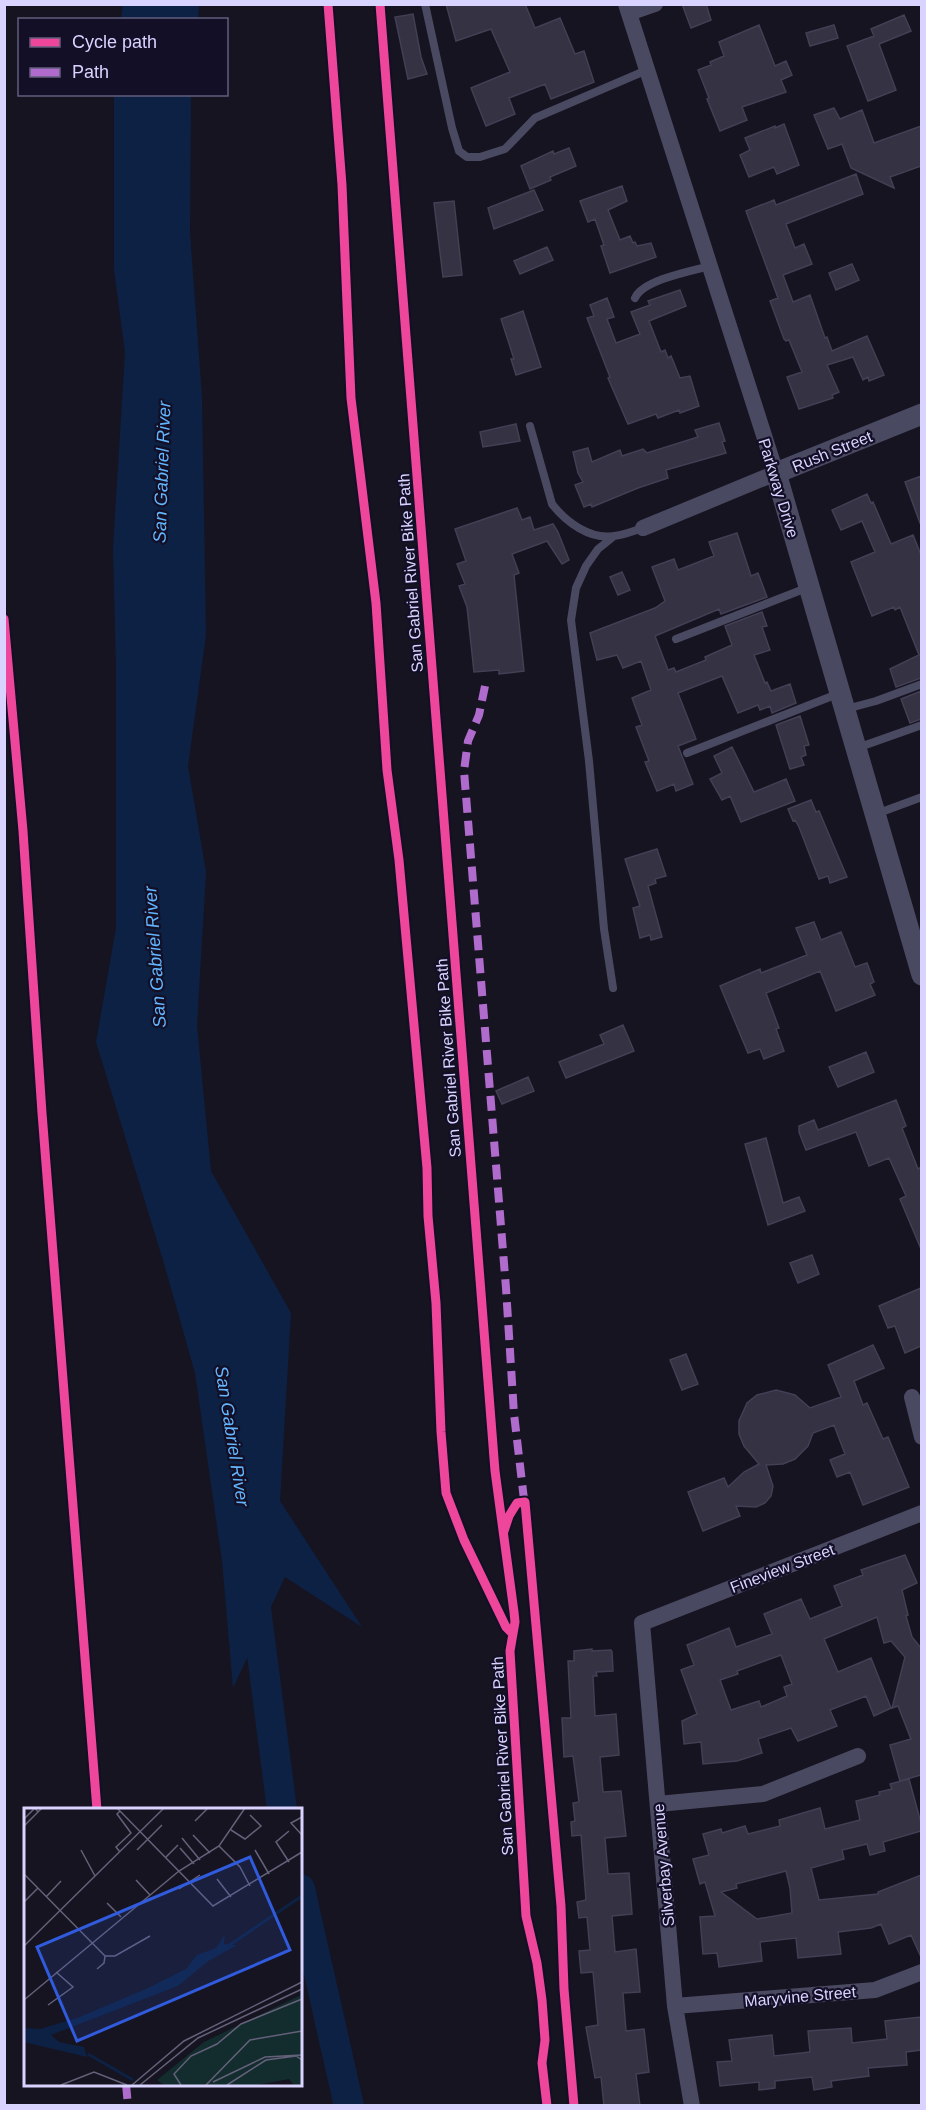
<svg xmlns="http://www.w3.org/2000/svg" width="926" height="2110" viewBox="0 0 926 2110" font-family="Arial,sans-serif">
<rect width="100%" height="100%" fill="#161421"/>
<path fill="#0d2144" d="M123,5V4L199,5L198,19H121Z
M114,95H191L190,233L202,397L206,635L188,766L206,872L197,1026L211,1171L291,1313L280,1501L362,1627L285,1577L233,1688L222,1561L195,1373L165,1267L96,1042L116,928V667L113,548L125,352L114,270Z"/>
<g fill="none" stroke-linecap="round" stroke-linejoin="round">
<path stroke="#0d2144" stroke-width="30" d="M254,1593L282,1810
M300,1889L349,2106"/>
</g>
<path fill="#343243" stroke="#433f54" stroke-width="1.5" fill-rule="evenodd" d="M446,4H525L535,28L560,18L575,54L584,51L594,82L551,99L545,84L509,98L515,114L486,126L471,88L510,72L491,29L456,41Z
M682,4H706L711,20L691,28Z
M413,14L421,57L427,74L408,79L395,17Z
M904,15L911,31L879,44L896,90L868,101L847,46L874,36L871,29Z
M759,25L775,66L786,61L792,75L781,80L786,92L742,107L747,120L720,131L707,99L709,98L698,70L711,65L710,62L724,56L719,42Z
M834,25L838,38L810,46L806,33Z
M834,108L840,119L862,110L874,143L921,126V166L890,177L894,188L851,168L842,144L828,149L814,115Z
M784,124L799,165L777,174L774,167L749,177L740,155L750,150L745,138L775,126V128Z
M569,148L576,166L550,177L551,180L530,189L521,166L553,151L554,154Z
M856,174L863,194L786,224L795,248L804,244L812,264L783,275L793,302L810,295L825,338L827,337L832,351L867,336L884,375L869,381L868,377L863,380L853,357L827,365L839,392L832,395L833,398L799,409L787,377L802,372L789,340L786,341L784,339L770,301L778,298L746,211L774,200L776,205Z
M622,186L627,201L608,210L620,240L630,236L633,243L635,242L637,246L651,243L656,257L610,273L601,246L604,245L595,219L588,222L580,201Z
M534,190L543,210L494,229L488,208Z
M454,201L462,275L443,277L434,203Z
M547,247L553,260L520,274L514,261Z
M852,264L859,280L836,290L829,273Z
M680,290L686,306L649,321L661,352L665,350L668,358L671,356L680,378L690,376L699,406L680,413L679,410L658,418L656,414L628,424L608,378L610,377L587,318L594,316L590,305L607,298L614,317L607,319L616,343L640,334L631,312L650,305L648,301Z
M523,311L541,367L516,375L511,359H514L501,319Z
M719,423L725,441L722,442L726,453L666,470L668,478L638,488L592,507L591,504L584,507L575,485L583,482L578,473L573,452L588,448L592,462L620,450L622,456L643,449L647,453L698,437L695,430Z
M516,424L520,441L483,447L480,432Z
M921,476V523H920L905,482Z
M867,494L871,503L873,502L891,544L913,535L921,555V678L896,687L890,669L919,655L900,607L895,610L894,607L872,616L851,562L875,552L862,521L841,530L832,510Z
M517,508L522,520L530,517L534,530L553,524L558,532L569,560L562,564L547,541L512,554L519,573L514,575L524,671L499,674V670L474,672L467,607L459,586L465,584L457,564L466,561L455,529Z
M737,533L751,576L758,573L767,597L721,614L719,609L655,636L668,670L674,668L676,672L706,660L705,657L732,645L725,626L762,612L767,626L762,627L770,650L754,655L765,683L767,682L771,691L790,684L796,703L772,713L770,706L760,710L758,705L738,713L722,676L678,693L696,739L678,746L693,784L676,791L674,784L657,791L645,762L649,761L636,727L642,725L632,698L651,690L641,661L623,668L617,655L597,660L590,633L655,608L665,601L652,567L674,559L678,570L714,556L709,542Z
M622,572L630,590L618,595L610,577Z
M921,691V719L910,723L901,699Z
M800,716L809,745L804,746L806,755L801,757L804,765L790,769L776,725Z
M732,747L754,792L786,779L795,801L741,822L730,796L722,800L710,779L722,773L714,756Z
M811,800L816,812L819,811L847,877L830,883L828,876L819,879L799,827L795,820L793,821L788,809Z
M657,849L666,876L655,879L656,883L648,886L662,937L651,940L650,935L640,938L633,908L640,906L625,859Z
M814,922L821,940L841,932L855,967L867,963L874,982L870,984L875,995L836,1011L820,971L766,993L779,1028L776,1029L784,1051L764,1059L760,1049L748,1053L720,986L760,969L761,973L807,955L796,928Z
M623,1025L634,1051L566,1078L559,1062L604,1044L600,1035Z
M866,1052L874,1072L838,1087L829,1067Z
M528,1077L534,1091L502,1104L496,1091Z
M896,1100L906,1126L902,1128L918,1169L921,1167V1249L900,1199L906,1196L889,1158L869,1166L856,1132L806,1150L799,1132V1126L814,1120L818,1130Z
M766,1138L783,1203L799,1197L805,1211L768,1225L745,1144Z
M812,1255L819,1274L798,1283L790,1263Z
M921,1288V1346L905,1353L895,1326L888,1328L879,1306Z
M873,1345L884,1368L854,1381L863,1405L867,1403L883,1439L888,1437L909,1487L863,1505L850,1472L837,1477L830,1460L845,1454L834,1425L813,1433L808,1446L795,1459L783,1464L766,1465L773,1486L771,1496L765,1503L756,1507L736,1506L740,1516L703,1531L688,1492L724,1478L728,1487L744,1472L759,1464L744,1446L739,1434V1421L747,1403L757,1395L776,1390L795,1395L810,1408L841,1397L828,1365Z
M686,1354L698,1384L682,1390L670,1360Z
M905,1555L917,1583L902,1590L908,1615L906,1616L912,1637L921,1648V1775L900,1781L890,1745L911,1739L898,1706L892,1708L905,1657L891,1641L884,1643L877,1617L824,1639L838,1672L871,1658L891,1708L874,1716L866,1696L830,1710L837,1726L798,1741L791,1728L758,1739L762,1753L737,1761L703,1764L701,1742L684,1744L682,1721L697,1714L681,1670L694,1665L687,1645L729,1628L736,1647L772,1634L764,1614L801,1599L810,1619L842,1606L834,1586L863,1575L861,1570ZM781,1655L792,1684L784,1687L787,1696L761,1707L759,1701L731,1710L720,1680L738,1674L737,1671Z
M592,1649V1651L611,1650L612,1652L613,1671L596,1672L597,1676H593L595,1716L616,1714L619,1755L600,1757L603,1792L621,1791L626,1836L605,1838L608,1874L629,1873L632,1914L612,1916L615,1952L636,1949L640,1992L623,1993L626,2031L644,2029L649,2072L636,2074L640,2106H604L601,2077L595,2078L586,2027L598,2025L593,1972L581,1973L579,1951L590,1950L587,1917L579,1918L577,1902L586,1900L581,1835L572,1836L571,1822L575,1821L573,1803L579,1802L573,1756L564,1757L562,1718H571L568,1661H574V1651Z
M909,1779L921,1823V1831L883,1842L885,1851L870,1855L867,1844L842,1850L844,1859L811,1868L819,1900L878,1894V1892L921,1875V1957L911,1935L889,1944L881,1924L871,1928L838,1932L841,1954L798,1958L796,1938L760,1942L762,1961L719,1967L717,1953L703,1954L700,1917L715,1916L705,1882L700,1884L693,1859L709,1855L703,1834L721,1829L722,1833L745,1826L748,1834L780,1826L779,1820L820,1808L825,1829L860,1820L856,1801L880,1795L879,1792L892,1789L890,1784ZM786,1871L790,1888L792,1913L757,1919L721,1892L737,1888L736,1884Z
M921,2017V2050L906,2052L907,2065L868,2068L869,2076L831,2081L832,2087L814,2090L812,2077L775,2081V2088L759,2090V2082L720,2086L717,2062L732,2061L729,2040L772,2035L774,2056L810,2052L808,2031L851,2028L852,2043L887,2039L885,2021Z"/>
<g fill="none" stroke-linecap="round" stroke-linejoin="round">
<path stroke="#4a4962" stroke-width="8" d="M425,4L452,128L459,151L467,157H480L505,149L535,118L647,70
M635,298C643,280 691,271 710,266
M530,426L552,504C566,522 590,540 614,536C624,535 633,531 643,528
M676,639L809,587
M846,709L876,701L922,684
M857,748L922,725
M687,753L840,693
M876,814L922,797
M613,988L604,929L589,761L571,620L576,588L586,566L598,549L613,537"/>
<path stroke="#4a4962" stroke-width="16" d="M626,4L776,473L643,528
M629,13L655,4
M912,1397L922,1437
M658,1804L763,1794L858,1756
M675,2006L875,1990L922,1972
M692,2106L675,2006L642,1623L922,1513"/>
<path stroke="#4a4962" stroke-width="21" d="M922,414L776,473L922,975"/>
<path stroke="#b06ccc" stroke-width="8" stroke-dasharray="15 8" stroke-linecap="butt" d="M485,686L479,715L468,741L464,771L506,1288L514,1414L525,1508
M126,2084L128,2106"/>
<defs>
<path id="cycleway" d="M328,4L342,185L351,398L376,603L387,770L399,860L427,1168L428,1216L436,1303L441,1432L446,1493L464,1540L506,1627L513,1634
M380,4L495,1471L514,1612L515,1622L510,1651L526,1916L537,1963L542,2000L545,2040L542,2063L547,2106
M4,619L23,831L42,1113L97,1810
M504,1531L509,1516L517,1503L525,1502L561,1906L564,1989L574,2106"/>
</defs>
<use href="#cycleway" stroke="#130f26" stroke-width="13"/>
<use href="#cycleway" stroke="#ed469a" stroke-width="9"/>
</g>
<g text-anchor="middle" stroke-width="4.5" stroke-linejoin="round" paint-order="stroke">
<g font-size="16" fill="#d9d4ff" stroke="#130f26">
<text transform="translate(832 451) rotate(-22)" y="6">Rush Street</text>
<text transform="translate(779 488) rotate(73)" y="6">Parkway Drive</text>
<text transform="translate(410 573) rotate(-94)" y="6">San Gabriel River Bike Path</text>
<text transform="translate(448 1058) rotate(-94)" y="6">San Gabriel River Bike Path</text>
<text transform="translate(782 1568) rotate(-21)" y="6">Fineview Street</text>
<text transform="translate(502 1756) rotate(-93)" y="6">San Gabriel River Bike Path</text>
<text transform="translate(663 1865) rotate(-95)" y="6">Silverbay Avenue</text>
<text transform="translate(800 1996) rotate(-5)" y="6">Maryvine Street</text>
</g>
<g font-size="18" font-style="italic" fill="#62b6ff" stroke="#130f26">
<text transform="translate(162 472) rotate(-88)" y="6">San Gabriel River</text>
<text transform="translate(155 957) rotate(-94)" y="6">San Gabriel River</text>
<text transform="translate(232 1436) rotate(81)" y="6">San Gabriel River</text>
</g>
</g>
<g transform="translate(24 1808)">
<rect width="278" height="278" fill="#161421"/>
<path d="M277,187V277H270L265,271L233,277H140L133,272L180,234Z" fill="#132c2d"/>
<path d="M201,126L200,136L213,137L183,154L154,178L27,227L35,234L60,239L63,249L0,234V220L16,221L53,210L122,181L162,161L173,147L192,140Z" fill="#0d2144"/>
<path fill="none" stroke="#0d2144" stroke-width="3" d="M204,138L278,88M64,246L109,272"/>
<path fill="none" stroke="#64617a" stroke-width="1.5" d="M93,0L189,98L278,44M278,9L267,15L278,27M0,11L11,0L14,4M171,13L184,0M0,18L18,0M207,22L221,31L237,18L226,7M169,27L186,45M158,30L176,52M195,38L216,59L226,78M156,40L170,56M57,42L71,68M113,42L138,17M231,42L245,66M96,44L92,39L107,25L93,6L96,3M141,50L154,37M265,54L252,34L265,23M0,66L81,148L80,155L73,161M193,71L207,89M112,72L126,87M155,81L176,67M22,89L37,73M0,94L14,80M83,95L97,109M0,138L140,0M81,148H91L126,128M0,192L155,63L195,38L221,0M24,197L49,179L32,164M189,274L241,249L278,247M37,277L70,264L103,277M108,277L160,233L278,174M116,277L174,230L278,181M157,277L150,266L167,248L193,236L217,216L278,191M182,277L226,232L278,223M203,277L242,252L272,248L278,252"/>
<path fill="#305bdc" fill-opacity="0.15" stroke="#305bdc" stroke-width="3" d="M226,49L266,142L53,233L13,139Z"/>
<rect width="278" height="278" fill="none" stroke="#d9d4ff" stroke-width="3"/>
</g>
<rect width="926" height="2110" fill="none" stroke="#d9d4ff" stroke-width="12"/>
<rect x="18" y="18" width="210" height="78" fill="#130f26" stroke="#625e7d" stroke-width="1.5"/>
<rect x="30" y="38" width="30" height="9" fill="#ed469a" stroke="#625e7d" stroke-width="1.5"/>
<text x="72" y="48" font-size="18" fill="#d9d4ff">Cycle path</text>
<rect x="30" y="68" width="30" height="9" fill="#b06ccc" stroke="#625e7d" stroke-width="1.5"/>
<text x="72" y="78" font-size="18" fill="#d9d4ff">Path</text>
</svg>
